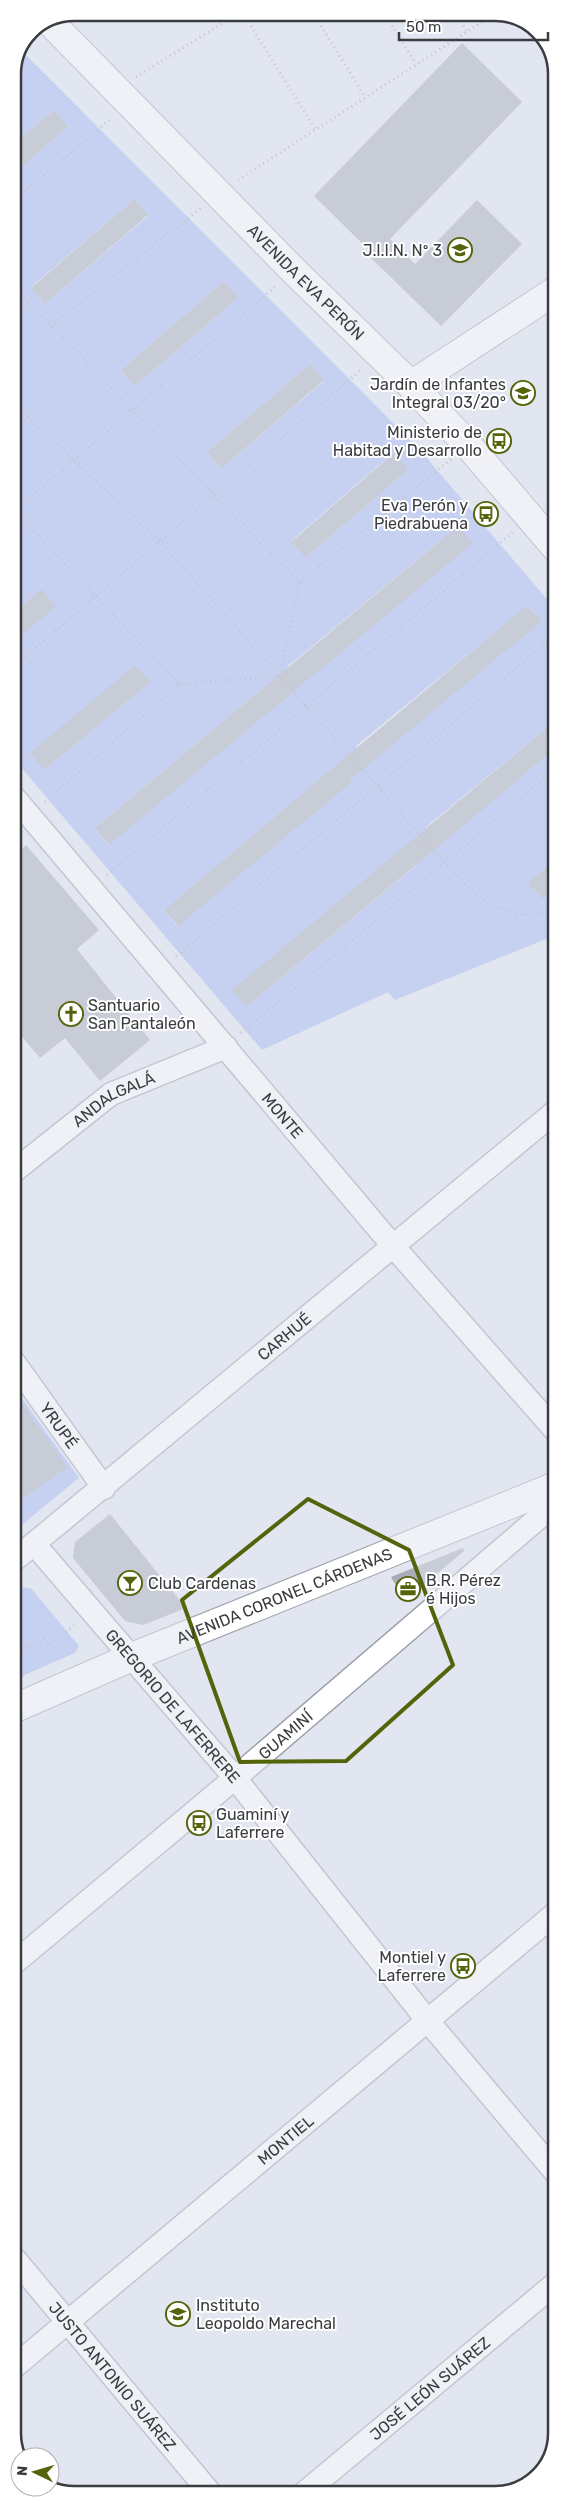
<svg xmlns="http://www.w3.org/2000/svg" width="569" height="2507" viewBox="0 0 569 2507" font-family="Rubik,sans-serif">
<rect width="100%" height="100%" fill="#e2e6f1"/>
<path fill="#a5b8f4" fill-rule="evenodd" d="M22,51L420,450L556,610V720L426,827L439,844L556,748V859L528,882L542,898L556,887V935L395,1000L388,992L262,1050L13,758V174L68,127L54,110L13,145V74ZM134,199L148,216L45,304L31,287ZM224,281L238,298L135,386L121,370ZM310,364L324,381L221,469L207,452ZM393,453L408,470L305,558L291,541ZM458,526L472,543L301,684L287,667ZM528,605L541,621L370,762L356,746ZM135,665L149,682L44,770ZM267,685L281,702L108,845L95,828ZM337,766L350,783L177,926L164,910ZM405,847L419,863L246,1007Z
M13,1386L79,1478L13,1532Z
M19,1587L31,1588L79,1646L75,1653L13,1680V1592Z"/>
<path fill="#a9adb8" d="M462,43L522,102L390,239L415,264L477,200L522,244L441,326L371,258L374,255L314,196Z
M54,110L68,127L13,174V145Z
M134,199L148,215L45,304L31,288Z
M224,281L238,298L135,386L121,370Z
M310,364L324,380L221,469L207,452Z
M394,453L408,470L305,558L291,542Z
M458,526L473,543L109,845L95,828Z
M42,589L56,606L13,643V613Z
M527,605L542,621L349,781L351,783L178,926L164,910Z
M135,665L150,682L44,770L30,753Z
M556,720V748L246,1007L232,990Z
M26,845L99,930L77,949L150,1040L100,1081L65,1038L40,1058L13,1026V856Z
M556,859V887L542,899L528,882Z
M13,1390L67,1467L13,1506Z
M110,1514L186,1608L143,1625L125,1621L73,1558L75,1542Z
M463,1548L464,1551L405,1601L391,1577Z"/>
<g fill="none" stroke-linecap="round" stroke-linejoin="round">
<defs>
<g id="street">
<path id="s1" d="M13,796L393,1246L556,1431"/>
<path id="s2" d="M13,1172L111,1094L226,1047"/>
<path id="s3" d="M13,1361L104,1488"/>
<path id="s4" d="M35,1545L235,1778L427,2020L556,2173"/>
<path id="s5" d="M13,1561L556,1111"/>
<path id="s6" d="M13,1964L235,1778L556,1503"/>
<path id="s7" d="M14,2258L211,2494"/>
<path id="s8" d="M14,2367L556,1913"/>
<path id="s9" d="M303,2494L556,2283"/>
</g>
<g id="secondary">
<path id="s10" d="M50,22L293,270L411,385L468,445L556,548"/>
<path d="M411,385L555,291"/>
<path id="s11" d="M13,1709L132,1657L556,1486"/>
</g>
</defs>
<use href="#street" stroke="#9da1ab" stroke-width="25"/>
<use href="#secondary" stroke="#9da1ab" stroke-width="30"/>
<path stroke="#9c9fa7" stroke-width="3" stroke-dasharray="1 4" stroke-linecap="butt" d="M243,13L315,129
M313,13L365,97
M384,13L416,64
M455,13L467,32
M136,77L239,13
M238,180L496,13
M13,201L112,118
M13,290L16,289L299,583
M50,326L201,208
M13,403L160,541L444,862C473,894 509,930 556,908
M13,509L179,684
M13,513L277,285
M13,667L362,369
M45,802L179,684L280,676L299,583L451,459
M107,875L513,532
M176,956L556,635
M241,1033L556,769
M13,1655L44,1638L49,1645L77,1623
M13,1664L25,1678"/>
<use href="#street" stroke="#fff" stroke-width="22"/>
<use href="#secondary" stroke="#fff" stroke-width="28"/>
</g>
<path d="M0 0H569V2507H0ZM308,1499L409,1550L453,1665L346,1761L240,1762L182,1600Z" fill="#e2e6f1" fill-opacity=".55" fill-rule="evenodd"/>
<path fill="none" stroke="#54640b" stroke-width="4" stroke-linejoin="round" d="M308,1499L409,1550L453,1665L346,1761L240,1762L182,1600Z"/>
<defs>
<symbol id="school-ring" viewBox="-11 -11 22 22"><circle r="9.5" fill="#fff" stroke="#54640b" stroke-width="1.5"/><path d="M0-5L7-2L0 1L-7-2ZM-4 1L0 2.5L4 1V4Q0 6-4 4Z" fill="#54640b"/></symbol>
<symbol id="bus-ring" viewBox="-11 -11 22 22"><circle r="9.5" fill="#fff" stroke="#54640b" stroke-width="1.5"/><path d="M-5-6H5V4H4V6H2V4H-2V6H-4V4H-5ZM-3.5-4V0h7V-4ZM-3.5 1.2v1.5H-2V1.2ZM2 1.2v1.5H3.5V1.2Z" fill="#54640b"/></symbol>
<symbol id="church-ring" viewBox="-11 -11 22 22"><circle r="9.5" fill="#fff" stroke="#54640b" stroke-width="1.5"/><path d="M-1.2-6h2.4v3.5h3.3v2.4h-3.3V6h-2.4V-.1h-3.3v-2.4h3.3Z" fill="#54640b"/></symbol>
<symbol id="bar-ring" viewBox="-11 -11 22 22"><circle r="9.5" fill="#fff" stroke="#54640b" stroke-width="1.5"/><path d="M-6-5H6L.8 .8V4.5H3.5V6h-7V4.5H-.8V.8Z" fill="#54640b"/></symbol>
<symbol id="office-ring" viewBox="-11 -11 22 22"><circle r="9.5" fill="#fff" stroke="#54640b" stroke-width="1.5"/><path d="M-6-3h4V-5.5h4V-3h4V5H-6ZM-1-4.5V-3h2v-1.5ZM-6 0V1H6V0Z" fill="#54640b"/></symbol>
</defs>
<g fill-rule="evenodd">
<use href="#school-ring" x="446" y="236" width="28" height="28"/>
<use href="#school-ring" x="509" y="379" width="28" height="28"/>
<use href="#bus-ring" x="485" y="427" width="28" height="28"/>
<use href="#bus-ring" x="472" y="500" width="28" height="28"/>
<use href="#church-ring" x="57" y="1000" width="28" height="28"/>
<use href="#bar-ring" x="116" y="1569" width="28" height="28"/>
<use href="#office-ring" x="394" y="1575" width="28" height="28"/>
<use href="#bus-ring" x="185" y="1809" width="28" height="28"/>
<use href="#bus-ring" x="449" y="1952" width="28" height="28"/>
<use href="#school-ring" x="164" y="2300" width="28" height="28"/>
</g>
<g text-anchor="middle" stroke-width="4" stroke-linejoin="round" paint-order="stroke">
<g font-size="16" fill="#3a3c40" stroke="#fff" text-anchor="end">
<text x="442" y="256">J.I.I.N. Nº 3</text>
<text x="506" y="390">Jardín de Infantes<tspan x="506" dy="18">Integral 03/20°</tspan></text>
<text x="482" y="438">Ministerio de<tspan x="482" dy="18">Habitad y Desarrollo</tspan></text>
<text x="468" y="511">Eva Perón y<tspan x="468" dy="18">Piedrabuena</tspan></text>
<text x="88" y="1011" text-anchor="start">Santuario<tspan x="88" dy="18">San Pantaleón</tspan></text>
<text x="426" y="1586" text-anchor="start">B.R. Pérez<tspan x="426" dy="18">é Hijos</tspan></text>
<text x="148" y="1589" text-anchor="start">Club Cardenas</text>
<text x="216" y="1820" text-anchor="start">Guaminí y<tspan x="216" dy="18">Laferrere</tspan></text>
<text x="446" y="1963">Montiel y<tspan x="446" dy="18">Laferrere</tspan></text>
<text x="196" y="2311" text-anchor="start">Instituto<tspan x="196" dy="18">Leopoldo Marechal</tspan></text>
</g>
<g font-size="16" fill="#3a3c40" stroke="#fff">
<text dy="6" stroke="none"><textPath href="#s10" startOffset="365">AVENIDA EVA PERÓN</textPath></text>
<text dy="6" stroke="none"><textPath href="#s2" startOffset="125">ANDALGALÁ</textPath></text>
<text dy="6" stroke="none"><textPath href="#s1" startOffset="418">MONTE</textPath></text>
<text dy="6" stroke="none"><textPath href="#s5" startOffset="352">CARHUÉ</textPath></text>
<text dy="6" stroke="none"><textPath href="#s3" startOffset="79">YRUPÉ</textPath></text>
<text dy="6" stroke="none"><textPath href="#s11" startOffset="294">AVENIDA CORONEL CÁRDENAS</textPath></text>
<text dy="6" stroke="none"><textPath href="#s4" startOffset="212">GREGORIO DE LAFERRERE</textPath></text>
<text dy="6" stroke="none"><textPath href="#s6" startOffset="356">GUAMINÍ</textPath></text>
<text dy="6" stroke="none"><textPath href="#s8" startOffset="354">MONTIEL</textPath></text>
<text dy="6" stroke="none"><textPath href="#s7" startOffset="154">JUSTO ANTONIO SUÁREZ</textPath></text>
<text dy="6" stroke="none"><textPath href="#s9" startOffset="165">JOSÉ LEÓN SUÁREZ</textPath></text>
</g>
</g>
<path d="M0 0H569V2507H0ZM74 21H495A53 53 0 0 1 548 74V2433A53 53 0 0 1 495 2486H74A53 53 0 0 1 21 2433V74A53 53 0 0 1 74 21Z" fill="#fff" fill-rule="evenodd"/>
<path fill="none" stroke="#3a3c40" stroke-width="2.5" d="M74 21H495A53 53 0 0 1 548 74V2433A53 53 0 0 1 495 2486H74A53 53 0 0 1 21 2433V74A53 53 0 0 1 74 21Z"/>
<g transform="translate(35 2472) rotate(275)"><circle r="24" fill="#ffffff" stroke="#b0b1b3"/>
<path d="M0-4L9 19L0 12L-9 19Z" fill="#54640b"/>
<text y="-8" font-size="14" font-weight="bold" text-anchor="middle" fill="#3a3c40">N</text>
</g>
<path d="M399 32v8h149v-8" fill="none" stroke="#3a3c40" stroke-width="2.5"/>
<text x="406" y="32" font-size="15" fill="#3a3c40" stroke="#ffffff" stroke-width="4" paint-order="stroke">50 m</text>
</svg>
